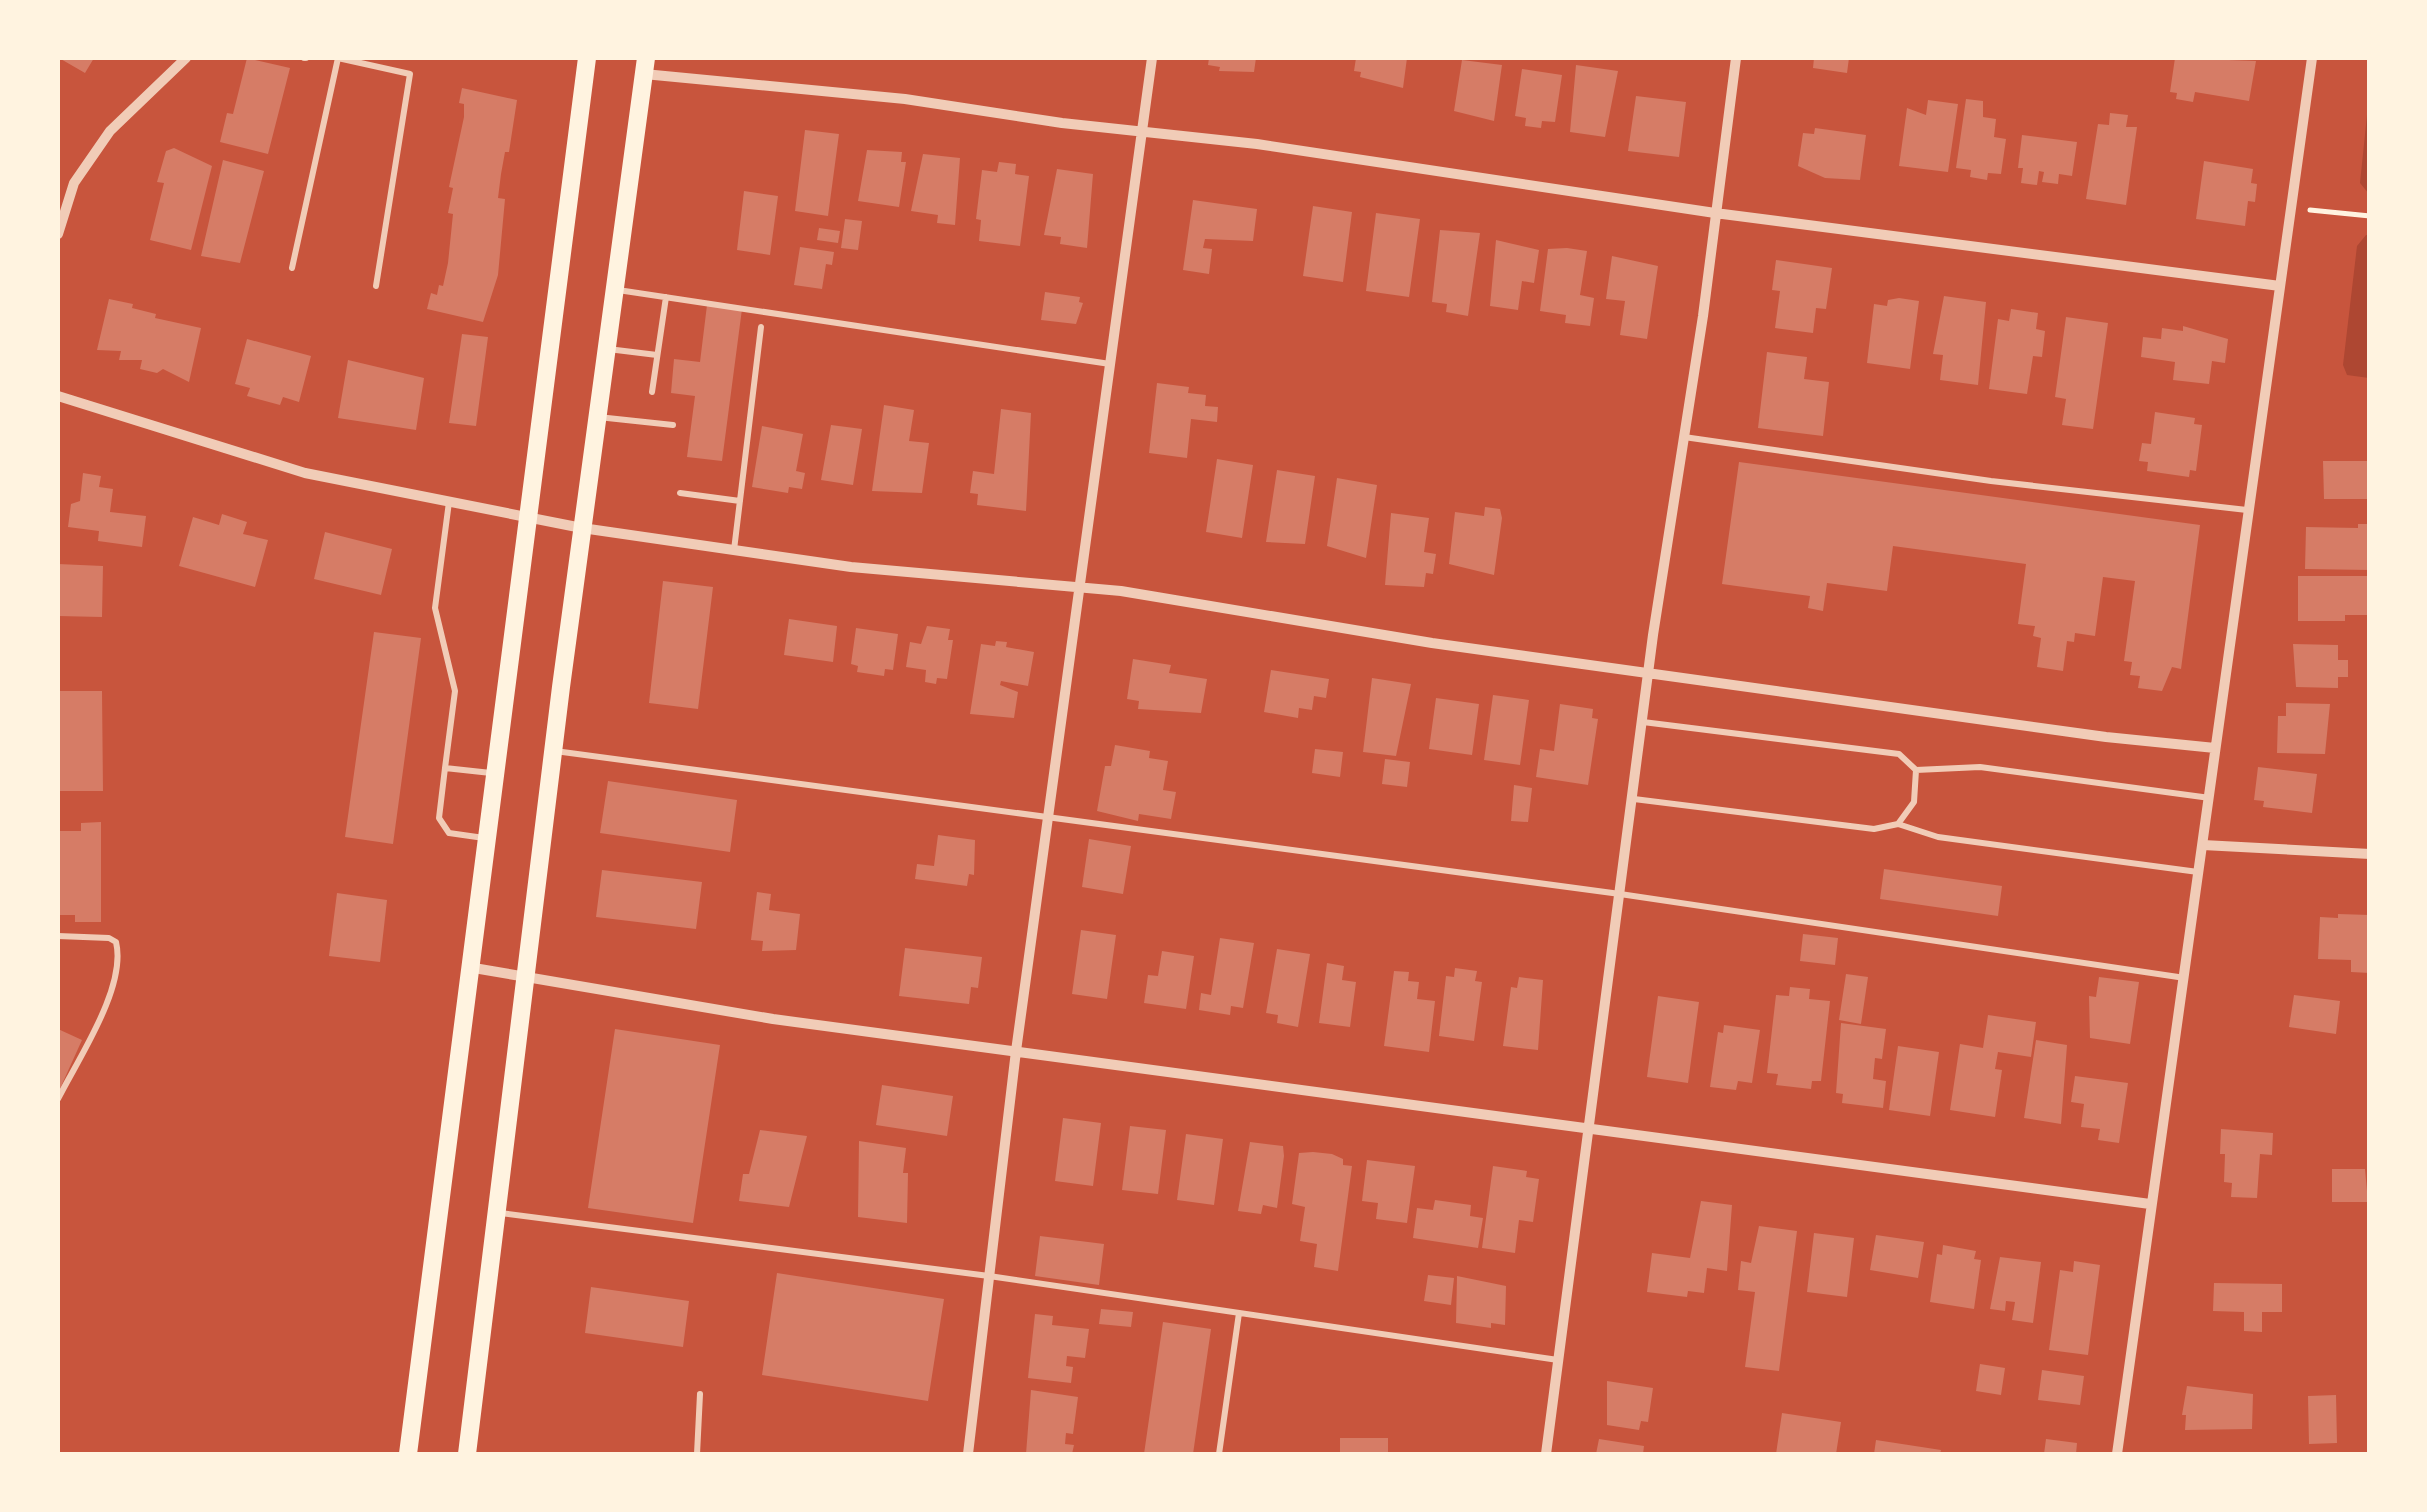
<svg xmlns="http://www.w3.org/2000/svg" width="2427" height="1512" viewBox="0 0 2427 1512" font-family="'Playfair Display',serif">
<rect width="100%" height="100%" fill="#c8553d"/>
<path fill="#ae4732" d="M2367,115H2370L2369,194L2360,183Z
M2366,235H2370L2369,378L2347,375L2343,365L2357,246Z"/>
<path fill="#d67c66" d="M59,58H94L85,73Z
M247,58L290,68L268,154L220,142L227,113L233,114Z
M1209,58H1256L1254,72L1219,71L1220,67L1208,65Z
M1356,58H1407L1403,88L1360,77L1361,72L1354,71Z
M1814,58H1849L1847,73L1813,68Z
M2175,58L2256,61L2249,101L2195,92L2193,102L2176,99L2177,93L2170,92Z
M1462,60L1502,65L1494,121L1454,111Z
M1576,65L1618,71L1605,137L1570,132Z
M1522,69L1562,75L1555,122L1542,121L1541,128L1525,126L1526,118L1515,116Z
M462,88L517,100L509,152H505L501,174L498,198L505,199L498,275L483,322L427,309L431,293L437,295L439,285L443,286L448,263L453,214L448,213L453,188L449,187L464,117V104L459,103Z
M1636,96L1686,102L1679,157L1628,151Z
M1966,99L1983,101V117L1996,119L1994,137L2006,139L2001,174L1988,173L1987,180L1970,177L1971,170L1956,168Z
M1928,100L1958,104L1948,172L1899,166L1907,108L1926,115Z
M2110,113L2128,115L2126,127H2137L2126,205L2086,199L2098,124L2109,125Z
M1815,128L1866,135L1860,180L1825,178L1798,166L1803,133L1814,134Z
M805,130L839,134L828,216L795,211Z
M2022,135L2077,142L2072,176L2059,174L2058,184L2042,182L2044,172L2039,171L2037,185L2021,183L2023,168H2018Z
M174,148L212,166L191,250L150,240L164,183L157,182L166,151Z
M867,150L902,152L901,162H906L899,207L858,201Z
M923,154L960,158L955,225L937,223L938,215L911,211Z
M223,160L264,171L240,263L201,256Z
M2204,161L2253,169L2251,183L2257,184L2255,202L2248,201L2245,226L2196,219Z
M999,162L1016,164L1015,174L1029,176L1020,246L979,241L981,220L976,219L982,170L997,172Z
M1057,169L1093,174L1087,248L1060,244L1061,237L1044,235Z
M744,191L778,196L770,255L737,250Z
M1193,200L1257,209L1253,241L1205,239L1203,248L1212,249L1209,274L1183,270Z
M1313,206L1352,212L1343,282L1303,276Z
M1376,213L1420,219L1409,297L1366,291Z
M845,219L862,221L858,250L841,248Z
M819,228L840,231L838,243L817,240Z
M1440,230L1480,233L1468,316L1446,312L1447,304L1432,302Z
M1496,240L1539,250L1534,283L1522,281L1518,310L1490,306Z
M800,247L834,252L832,265L826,264L822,289L794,285Z
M1567,248L1587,251L1580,295L1594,298L1590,326L1565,323L1566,315L1540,311L1548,249Z
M1612,256L1658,266L1647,339L1620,335L1625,301L1606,299Z
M1776,260L1832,268L1826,309L1816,308L1813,333L1775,328L1780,291L1772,290Z
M1045,292L1080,297L1079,302L1083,303L1076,324L1041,320Z
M1944,296L1986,302L1978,385L1940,380L1943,355L1933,354Z
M1899,298L1919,301L1910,369L1867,363L1874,304L1887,306L1888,300Z
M109,299L133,304L132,308L156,314L155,318L201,328L189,382L163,369L157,373L140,369L142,360H119L121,351L97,350Z
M707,305L742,309L722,461L687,457L695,396L671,393L674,359L700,362Z
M2011,309L2038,313L2036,329L2045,331L2042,357L2033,356L2027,394L1989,389L1998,319L2009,321Z
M2066,317L2108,323L2093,429L2062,425L2066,399L2055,397Z
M2183,326L2228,339L2225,363L2212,361L2209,384L2173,380L2175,362L2141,357L2143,337L2161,339L2162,328L2183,331Z
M462,334L488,337L476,426L449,423Z
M247,339L311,356L299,402L283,397L280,405L247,396L250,388L235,384Z
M1767,352L1807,357L1804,379L1829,382L1823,436L1758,428Z
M348,360L424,378L416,430L338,418Z
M1157,383L1189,387L1188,393L1206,395L1205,406L1218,407L1217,422L1191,419L1187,458L1149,453Z
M884,405L914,410L909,441L929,443L922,493L872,491Z
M1001,409L1031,413L1026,511L977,505L978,494L970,493L973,471L994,474Z
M2155,412L2195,418L2194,424L2202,425L2196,471L2190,470L2189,477L2147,471L2148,462L2139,461L2142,443L2151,444Z
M831,425L862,429L853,485L821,480Z
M762,426L803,434L796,471L805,473L802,489L789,487L788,493L752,487Z
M1217,459L1253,465L1242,538L1206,532Z
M2323,461H2370V499H2324Z
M1739,462L2200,525L2181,669L2172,667L2162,691L2138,688L2140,676L2130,675L2132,662L2124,661L2135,581L2103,577L2095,636L2075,633L2074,642L2067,641L2063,671L2037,667L2041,638L2033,636L2035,626L2018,624L2026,564L1893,546L1887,591L1827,583L1823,611L1808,608L1810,596L1722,584Z
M1277,470L1315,476L1305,544L1266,542Z
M83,473L101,476L99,487L113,489L110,512L146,516L142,547L98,541L99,531L68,527L71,504L80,501Z
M1337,478L1377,485L1366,558L1327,546Z
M1485,507L1500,509L1502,518L1494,575L1449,564L1455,512L1484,516Z
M1391,513L1429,518L1424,552L1436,554L1433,574L1426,573L1424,587L1385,585Z
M222,514L247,522L243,534L268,540L255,587L179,566L193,517L219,525Z
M2358,524H2370V570L2305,569L2306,527L2358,528Z
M325,532L392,549L381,595L314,579Z
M58,564L103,566L102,617L58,616Z
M2298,576H2370V615H2345V621H2298Z
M663,581L713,587L698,709L649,703Z
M789,619L837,626L833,662L784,655Z
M927,626L950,629L948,640H953L947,679L937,678L936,684L925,682L926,670L906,667L910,642L921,644Z
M856,628L898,634L893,670L885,669L884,676L857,672L858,666L851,664Z
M374,632L421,638L393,844L345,837Z
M996,641L1007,642L1006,647L1034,652L1028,686L1001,681L1000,685L1018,692L1014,718L970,714L981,644L995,646Z
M2293,644L2338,645V660H2348V677H2338V688L2296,687Z
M1133,659L1171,665L1169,673L1207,679L1201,713L1138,709L1139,701L1127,699Z
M1271,670L1329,679L1326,698L1314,696L1312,710L1299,708L1298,718L1264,712Z
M1372,678L1411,684L1396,756L1363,752Z
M58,691H102L103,791H58Z
M1493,695L1529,700L1520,765L1484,760Z
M1436,698L1479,704L1472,755L1429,749Z
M2286,703L2330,704L2325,754L2277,753L2278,716H2286Z
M1560,704L1593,709L1592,718L1598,719L1588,785L1536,777L1540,749L1554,751Z
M1115,745L1150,751L1149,758L1168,761L1163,790L1176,792L1171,819L1139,814L1138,821L1097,811L1105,766H1111Z
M1315,749L1343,752L1340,777L1312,773Z
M1385,759L1410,762L1407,787L1382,784Z
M2258,767L2317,774L2312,813L2263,807L2264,801L2254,800Z
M608,781L737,800L730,852L600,833Z
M1514,785L1532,788L1528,822L1511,821Z
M101,822V922H75V915H58V831H81V823Z
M938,835L975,840L974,875L969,874L967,886L915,879L917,864L934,866Z
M1089,839L1131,846L1123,894L1082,887Z
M1884,869L2002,886L1998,916L1880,899Z
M602,870L702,882L696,929L596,917Z
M757,892L771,894L769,910L800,914L796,950L762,951L763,941L751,940Z
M337,893L387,900L380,962L329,956Z
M2338,914L2370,915V973L2351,972V960L2318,959L2320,917L2338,918Z
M1081,930L1116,935L1107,999L1072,994Z
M1803,934L1838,938L1835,965L1800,961Z
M1220,938L1254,943L1243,1008L1231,1006L1230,1015L1199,1010L1201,993L1211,995Z
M905,948L982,957L978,988L971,987L969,1004L899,996Z
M1277,949L1310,954L1298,1027L1277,1023L1278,1015L1266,1013Z
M1162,951L1194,956L1186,1009L1144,1003L1148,975L1158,976Z
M1327,963L1344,966L1342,980L1356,982L1350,1027L1319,1023Z
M1455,968L1477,971L1475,981L1482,982L1474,1041L1439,1036L1446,976L1454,977Z
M1394,971L1409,972L1408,981L1419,982L1417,999L1435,1001L1429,1052L1384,1046Z
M1846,974L1868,977L1861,1024L1839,1020Z
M1519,977L1543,980L1538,1050L1503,1046L1511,987L1517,988Z
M2099,977L2139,982L2130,1044L2090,1038L2089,996L2096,997Z
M1790,987L1810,989L1809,999L1830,1001L1821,1081H1812L1811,1089L1776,1085L1778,1074L1767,1073L1776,995L1789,996Z
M2294,995L2340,1001L2336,1034L2289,1027Z
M1658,996L1699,1002L1688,1083L1647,1077Z
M1988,1015L2036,1022L2031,1057L1998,1052L1995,1069L2002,1070L1995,1117L1950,1110L1960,1044L1983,1048Z
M1841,1023L1886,1029L1882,1059L1875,1058L1873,1079L1886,1081L1883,1108L1842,1103L1843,1094L1836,1093Z
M1724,1025L1760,1030L1752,1083L1738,1081L1736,1090L1710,1087L1718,1032L1723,1033Z
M58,1029L82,1040L58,1093Z
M615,1029L720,1045L693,1223L588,1208Z
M2036,1040L2067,1045L2061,1124L2024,1118Z
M1898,1046L1939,1052L1930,1116L1889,1110Z
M2075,1076L2128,1083L2119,1143L2098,1140L2100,1129L2081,1127L2084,1104L2071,1102Z
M882,1085L953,1096L947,1136L876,1125Z
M1063,1118L1101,1123L1093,1186L1055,1181Z
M1130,1126L1166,1130L1158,1194L1122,1190Z
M2221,1129L2273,1133L2272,1155L2260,1154L2257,1198L2231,1197L2232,1183L2224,1182L2225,1154H2220Z
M760,1130L807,1136L789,1207L739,1201L743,1174H749Z
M1186,1134L1223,1139L1214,1205L1177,1200Z
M859,1141L906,1148L903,1173H908L907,1223L858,1217Z
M1250,1142L1283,1146L1284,1156L1277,1208L1263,1205L1261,1214L1238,1211Z
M1313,1152L1332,1154L1343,1159V1165L1352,1166L1338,1271L1314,1267L1317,1244L1300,1241L1305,1207L1292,1204L1299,1153Z
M1367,1160L1415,1166L1407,1223L1376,1219L1378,1203L1362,1201Z
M1493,1166L1527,1171L1526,1177L1539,1179L1533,1222L1519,1220L1515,1253L1482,1248Z
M2332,1169H2365L2368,1202H2332Z
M1435,1200L1471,1205L1470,1216L1483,1218L1478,1248L1413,1238L1417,1208L1433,1210Z
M1701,1201L1732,1205L1727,1271L1707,1268L1704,1293L1688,1291L1687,1297L1647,1292L1652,1253L1690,1258Z
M1759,1226L1797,1231L1779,1371L1745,1367L1755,1292L1738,1290L1741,1261L1751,1263Z
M1814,1233L1854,1238L1847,1297L1807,1292Z
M1876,1235L1924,1242L1918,1278L1870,1270Z
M1040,1236L1104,1244L1099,1285L1035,1276Z
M1943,1245L1976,1251L1974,1259L1981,1260L1974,1309L1930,1302L1937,1254L1942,1255Z
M2000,1257L2041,1262L2033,1323L2012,1320L2015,1302L2006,1301L2005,1311L1990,1309Z
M2074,1261L2100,1265L2088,1355L2049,1350L2060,1270L2073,1272Z
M777,1273L944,1299L928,1401L762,1375Z
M1428,1275L1454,1278L1451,1305L1424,1301Z
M1457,1276L1506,1286L1505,1325L1491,1323V1328L1456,1323Z
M2214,1283L2282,1284V1312H2262V1332L2244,1331V1312L2213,1311Z
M591,1287L689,1301L683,1347L585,1333Z
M1101,1309L1133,1312L1131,1327L1099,1324Z
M1035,1314L1053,1316L1052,1325L1089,1329L1085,1358L1067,1356L1066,1366L1073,1367L1071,1383L1028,1378Z
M1163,1322L1211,1329L1193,1454H1144Z
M1980,1364L2005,1368L2001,1395L1976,1391Z
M2042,1370L2084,1376L2080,1405L2038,1400Z
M1607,1381L1653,1388L1648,1422L1641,1421L1639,1430L1607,1425Z
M2187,1386L2253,1394L2252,1429L2185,1430L2186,1415H2182Z
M1031,1390L1078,1397L1073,1434L1066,1433L1065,1444L1074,1445L1072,1454H1026Z
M2336,1395L2337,1443L2309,1444L2308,1396Z
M1782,1413L1841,1422L1836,1454H1776Z
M1340,1438H1388V1454H1340Z
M1599,1439L1644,1446L1643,1454H1596Z
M2046,1439L2077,1443L2076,1454H2044Z
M1876,1440L1941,1450L1940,1454H1874Z"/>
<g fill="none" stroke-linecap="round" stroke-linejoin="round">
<path stroke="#fff3e0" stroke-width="5" d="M2310,210L2370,216"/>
<path stroke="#f1ccb7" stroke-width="6" d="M304,58H306
M338,58L410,74L376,286
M292,268L338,58
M618,290L1110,364
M608,349L657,355
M652,392L666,297
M598,417L673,425
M1684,437L1991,481L2247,510
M680,493L740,501
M734,550L761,327
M555,751L1620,894L2185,978
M445,768L455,691L435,608L449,502
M1916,770L1980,767L2210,798
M1634,799L1874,829L1898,824L1914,802L1916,770L1899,754L1643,722
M1898,824L1938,837L2198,872
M484,838L449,833L439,818L445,768L491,773
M58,936L109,938L116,942C127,987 78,1059 58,1099
M501,1213L989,1276L1558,1360
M697,1454L700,1394
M1219,1454L1239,1313"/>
<path stroke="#f1ccb7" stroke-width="10" d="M644,74L905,99L1062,123L1257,144L1715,213L2280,286
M58,234L74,183L110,131L186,58
M58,396L305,473L582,528L851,567L1121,591L1432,643L2106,737L2215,748
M2203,845L2370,854
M468,967L773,1019L2150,1204
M968,1454L1016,1051L1152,58
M1546,1454L1653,635L1703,316L1736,58
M2117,1454L2312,58"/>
<path stroke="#fff3e0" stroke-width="18" d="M408,1454L587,58
M467,1454L561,687L646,58"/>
</g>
<rect width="2427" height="1512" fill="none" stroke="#fff3e0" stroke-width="120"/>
</svg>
